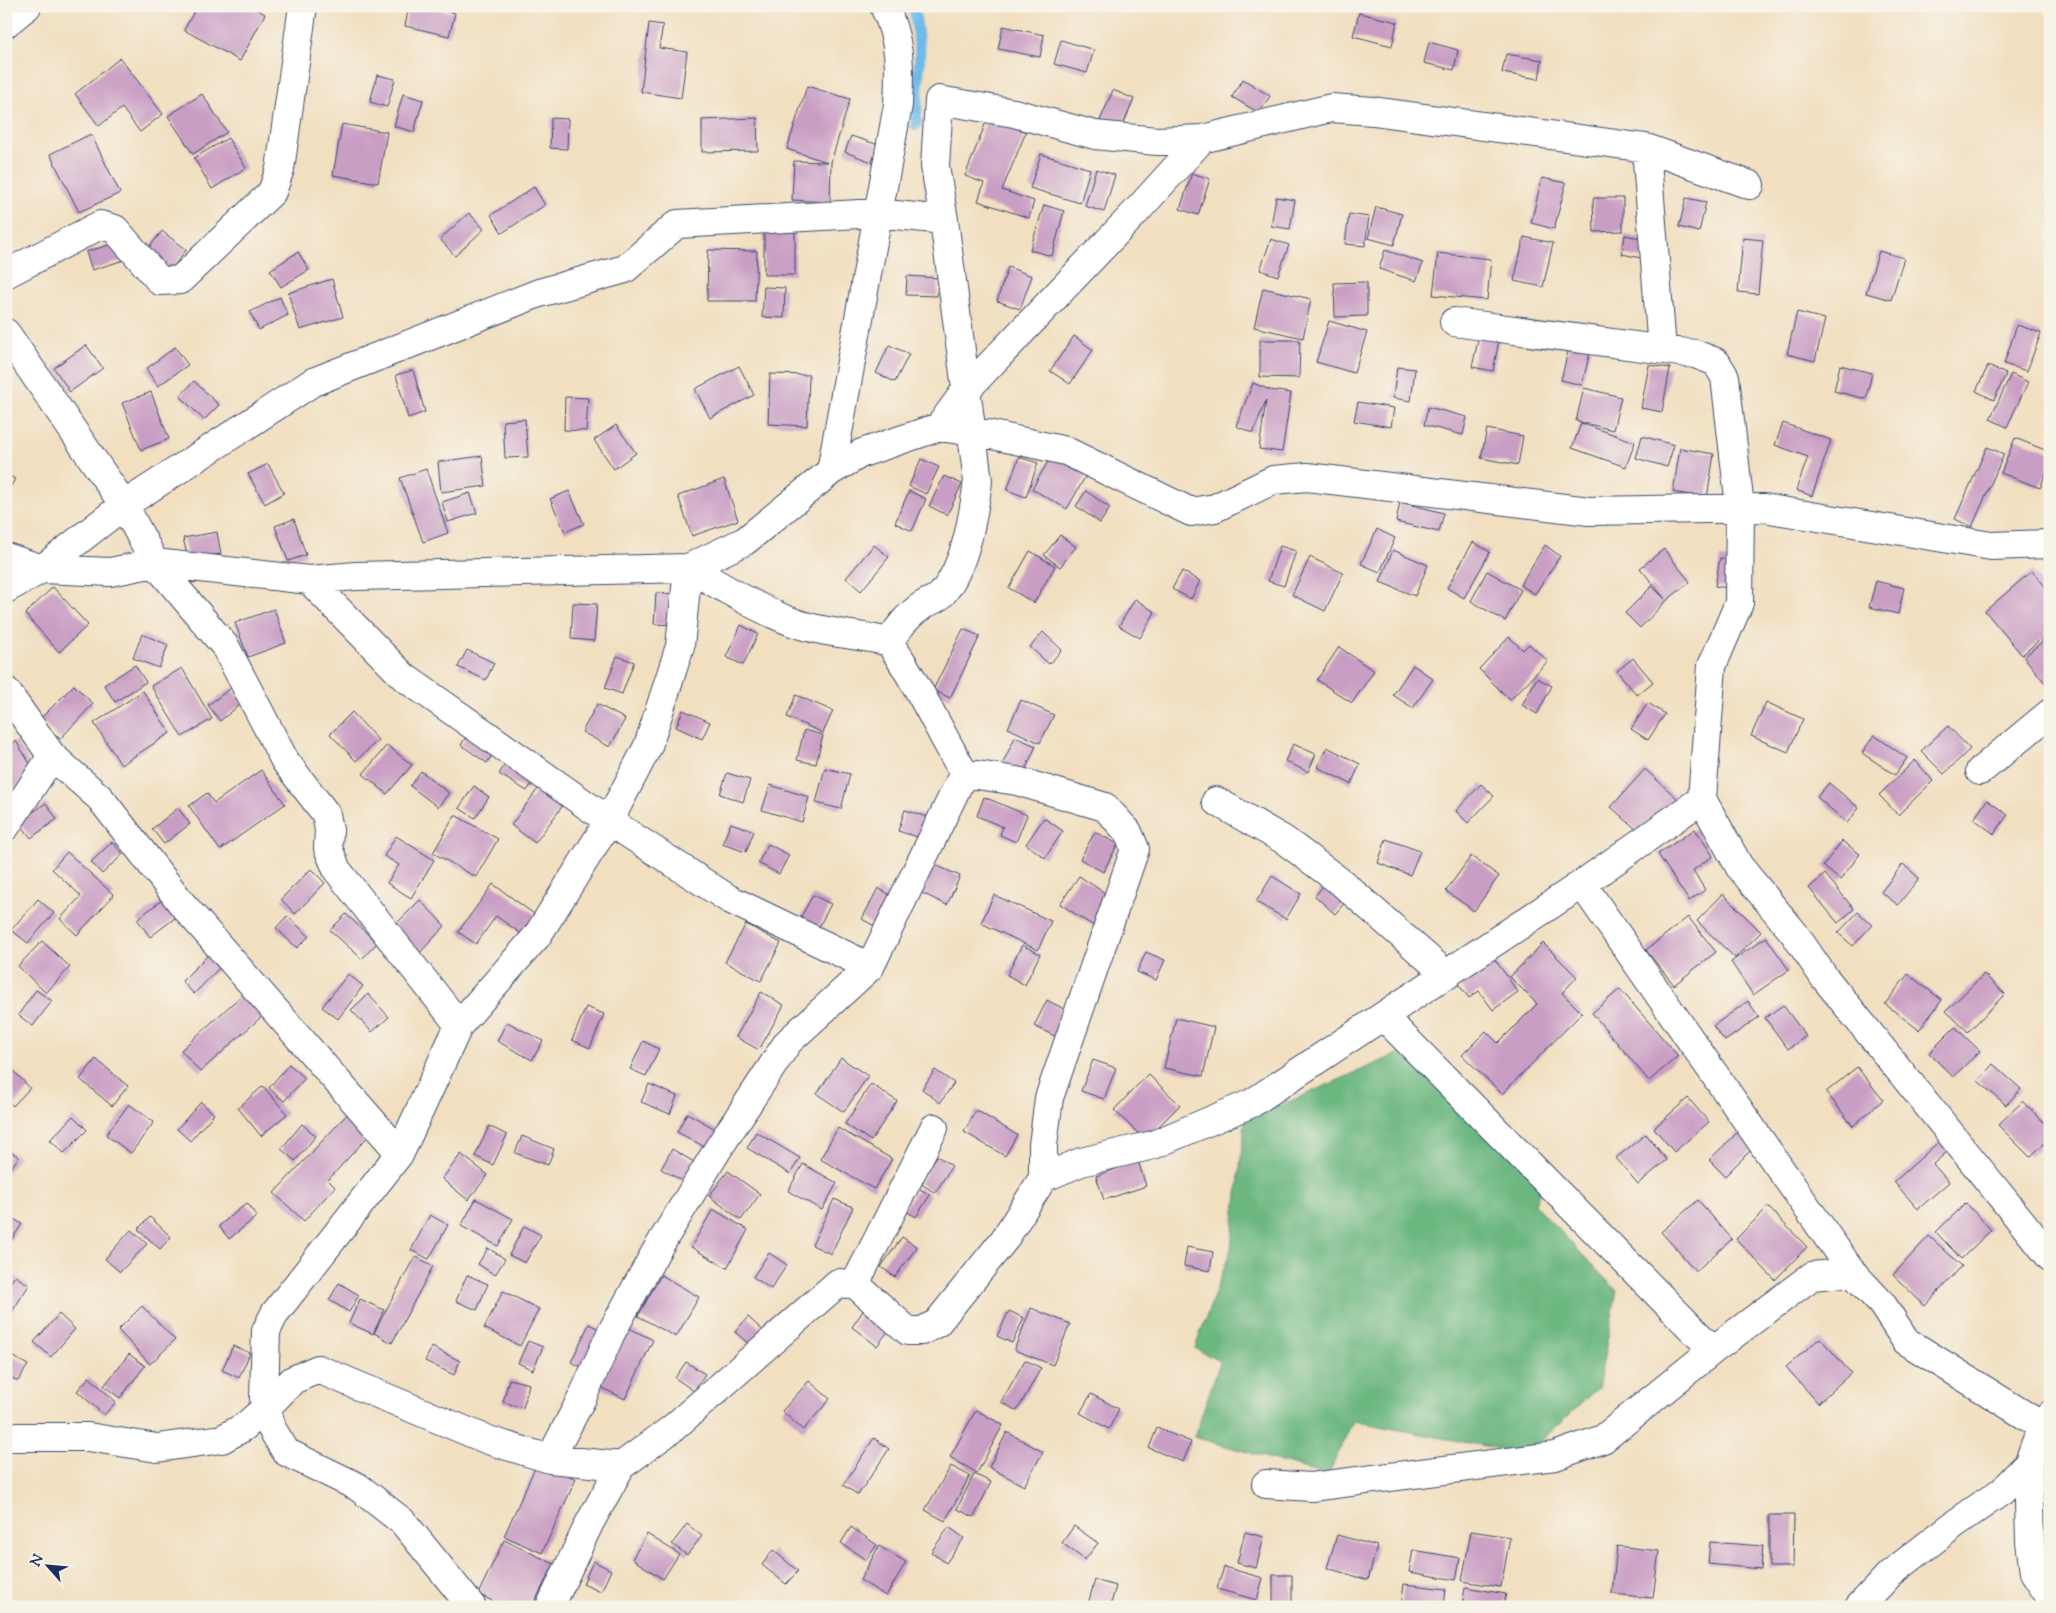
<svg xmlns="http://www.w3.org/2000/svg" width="2056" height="1613" viewBox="0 0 2056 1613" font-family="'Sorts Mill Goudy',serif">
<rect width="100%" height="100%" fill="#f7f3e8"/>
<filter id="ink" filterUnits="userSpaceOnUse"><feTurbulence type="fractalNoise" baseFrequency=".02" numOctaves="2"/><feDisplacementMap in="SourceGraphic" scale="10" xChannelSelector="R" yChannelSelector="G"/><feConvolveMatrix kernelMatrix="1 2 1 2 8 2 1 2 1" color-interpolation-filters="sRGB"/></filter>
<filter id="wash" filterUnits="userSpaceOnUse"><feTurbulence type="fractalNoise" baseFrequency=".0096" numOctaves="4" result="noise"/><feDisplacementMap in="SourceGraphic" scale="20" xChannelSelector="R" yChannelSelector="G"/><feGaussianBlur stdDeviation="1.12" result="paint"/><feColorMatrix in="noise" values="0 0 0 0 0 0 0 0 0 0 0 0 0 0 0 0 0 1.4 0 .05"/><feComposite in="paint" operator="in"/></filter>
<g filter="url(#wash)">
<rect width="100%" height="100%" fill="#f1dfc0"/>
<path fill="#6cb780" stroke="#44736f" d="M1425,1042L1552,1171L1534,1204L1617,1291L1598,1388L1527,1454L1353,1421L1328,1475L1194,1437L1220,1362L1195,1348L1231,1249L1245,1121Z"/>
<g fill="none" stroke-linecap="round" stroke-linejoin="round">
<path stroke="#6fbae8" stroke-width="11" d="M914,6L920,53L916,125"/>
</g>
<g id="blocks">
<path fill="#c99ec4" d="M197,6H250L265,14L240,61L184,30Z
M409,6H424L455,13L449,36L405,26Z
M1359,13L1397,22L1392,46L1353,36Z
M649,23L663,25L659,48L687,52L681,98L641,92Z
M1003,26L1044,35L1040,57L998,49Z
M1061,40L1094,50L1087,73L1054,64Z
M1429,42L1458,50L1454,70L1424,63Z
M1506,54L1542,60L1539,79L1502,73Z
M120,58L163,114L140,132L122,108L99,126L75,94Z
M377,75L395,79L387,107L370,102Z
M1243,79L1270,96L1259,113L1232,97Z
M807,86L850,99L831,162L830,202L792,200L794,161L827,162L787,149Z
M1113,90L1134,99L1120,132L1099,123Z
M202,94L227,132L193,154L168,116Z
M403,94L423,100L414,132L394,126Z
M988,117L1026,132L1002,190L1034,201L1029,218L978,201L984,183L965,176Z
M551,118L568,119L567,149L550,148Z
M757,118L758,151L702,152V120Z
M342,124L387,132L378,183L333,175Z
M91,134L120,193L79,212L50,154Z
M851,136L879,145L872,162L845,152Z
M228,138L246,168L212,189L194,158Z
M1041,154L1090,169L1080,203L1030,188Z
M1096,169L1115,175L1104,212L1085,206Z
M1192,173L1210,179L1198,215L1180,209Z
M1542,178L1566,183L1554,229L1531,223Z
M534,187L545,205L502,233L491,215Z
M1276,197L1295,200L1290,229L1271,226Z
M1593,198H1623V231L1594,232Z
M1686,198L1706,202L1699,232L1679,227Z
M1044,205L1064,211L1052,256L1030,250Z
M1376,207L1402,214L1394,245L1368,238Z
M469,213L484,229L455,256L440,239Z
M1349,214L1369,217L1365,246L1345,244Z
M764,228L795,229V275H764Z
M162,231L186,250L171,270L146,251Z
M1625,235L1650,240L1646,259L1622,254Z
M1524,237L1553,243L1543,287L1514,281Z
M1743,238L1763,240L1758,294L1738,292Z
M1271,239L1289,245L1278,276L1260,270Z
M118,242L124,260L92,270L86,252Z
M708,250L757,251L755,301H707Z
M1385,250L1423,263L1416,281L1379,269Z
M1879,251L1904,258L1891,300L1866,293Z
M298,252L309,270L281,287L270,270Z
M1438,253L1491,259L1487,300L1433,295Z
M1008,267L1032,276L1020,309L997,301Z
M907,276L938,278L937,296L906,295Z
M332,279L343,317L300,330L288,293Z
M1367,282V316L1335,317L1334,283Z
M764,287L785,288L784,318L762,317Z
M1263,288L1311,299L1303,338L1254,327Z
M280,297L288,315L259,330L250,312Z
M1797,312L1825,319L1815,361L1787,354Z
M1329,321L1367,332L1354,373L1316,362Z
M2017,325L2041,333L2027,371L2004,364Z
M1074,336L1093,350L1070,384L1050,371Z
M1479,336L1499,340L1493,371L1472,367Z
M1260,340H1300L1299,378L1260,377Z
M1570,343L1591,348L1582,385L1561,380Z
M86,345L103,368L70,392L54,368Z
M889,345L909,354L895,382L876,373Z
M175,347L188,365L158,386L146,369Z
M1649,365L1670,368L1662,412L1641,408Z
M1840,365L1872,373L1866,399L1834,391Z
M739,366L754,395L710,418L695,389Z
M1988,366L2006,374L1994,400L1976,391Z
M1397,367L1415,369L1411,401L1393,398Z
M413,370L425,412L408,418L396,375Z
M770,374L809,375L807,426L768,424Z
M2011,374L2028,382L2007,427L1990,419Z
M194,381L219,405L204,420L180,396Z
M1253,383L1270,390L1291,393L1282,452L1259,449L1266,400L1253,433L1236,426Z
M1584,388L1621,397L1613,430L1576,421Z
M151,392L169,439L141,450L122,403Z
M565,397L588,398L586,431L564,430Z
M1358,402L1394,408L1391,427L1354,421Z
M1428,407L1467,417L1463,435L1424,425Z
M525,419L528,457L505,458L503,421Z
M1581,423L1635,442L1626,467L1572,448Z
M1783,423L1831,440L1812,496L1796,490L1808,457L1775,445Z
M616,425L636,453L614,469L594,440Z
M1487,429L1523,436L1518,465L1481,458Z
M1642,436L1674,445L1667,467L1636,458Z
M2015,438L2050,452V462L2040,488L2001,473Z
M1987,447L2004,454L1972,527L1955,519Z
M1680,448L1714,454L1707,498L1673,492Z
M1053,453L1088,472L1067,509L1032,489Z
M482,456L486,486L441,492L438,462Z
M1019,457L1038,463L1026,497L1007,490Z
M921,459L939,467L926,494L909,486Z
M268,464L284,493L265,504L248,474Z
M426,469L448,533L423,542L400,478Z
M6,474L15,479L6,494Z
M944,476L962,484L947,515L929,506Z
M724,479L738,520L692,536L678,496Z
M569,491L584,524L565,532L550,499Z
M909,491L926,499L912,531L895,523Z
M1086,491L1110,508L1100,523L1076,506Z
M470,493L477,513L448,522L442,502Z
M1400,502L1444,513L1439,532L1396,522Z
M294,519L306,555L288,561L275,526Z
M1377,529L1395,538L1380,572L1361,564Z
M217,532L221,554L188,559L183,538Z
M1060,535L1076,547L1060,567L1044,555Z
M1473,542L1490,552L1464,598L1447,588Z
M874,545L889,557L861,591L846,578Z
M1545,545L1560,556L1535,594L1520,585Z
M1280,546L1296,551L1284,586L1268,581Z
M1664,549L1690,582L1666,601L1640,628L1625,613L1652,586L1665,599L1640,568Z
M1393,550L1428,565L1415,596L1380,582Z
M1030,551L1055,566L1034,603L1009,588Z
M1310,557L1343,573L1325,611L1292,595Z
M1720,558L1738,561L1733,589L1715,586Z
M1182,571L1200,581L1191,599L1172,589Z
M1487,571L1521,590L1505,621L1471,601Z
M2032,571L2050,592V631L2022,655L1985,611Z
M1876,581L1904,588L1898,614L1869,607Z
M53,587L88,625L59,652L25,614Z
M656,593L676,594L674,625L654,624Z
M1135,599L1155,612L1140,638L1119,626Z
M573,603L597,604L594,641L571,639Z
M274,609L286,643L248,657L235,623Z
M741,625L758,634L743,665L726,657Z
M963,629L980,636L950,698L933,690Z
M1043,632L1062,650L1049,664L1030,647Z
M142,634L168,645L159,668L133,658Z
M2050,635V681L2046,684L2024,657Z
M1509,637L1523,650L1529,644L1548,661L1510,700L1479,669Z
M1339,647L1374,671L1352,703L1317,680Z
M467,650L494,663L486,680L458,667Z
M617,656L634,662L622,694L605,688Z
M1633,658L1653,682L1637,695L1617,671Z
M135,665L146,682L115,702L104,685Z
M1413,665L1433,679L1413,708L1393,695Z
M182,668L212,719L182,737L151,686Z
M1537,678L1552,686L1537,714L1522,705Z
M74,685L93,704L60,739L40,719Z
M231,688L242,703L220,721L208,705Z
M143,691L170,733L121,765L94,723Z
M796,695L833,711L823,733L787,717Z
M1021,700L1054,715L1040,743L1008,728Z
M1766,702L1803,719L1788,752L1751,736Z
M1648,703L1665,714L1648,740L1631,729Z
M597,704L625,719L610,747L582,732Z
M683,710L710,722L702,739L676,727Z
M352,712L378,740L356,761L330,734Z
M1948,726L1970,749L1944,774L1921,751Z
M471,729L497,747L487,763L461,745Z
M804,730L823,735L816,764L797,760Z
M1874,735L1907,758L1895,775L1862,753Z
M1015,737L1036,746L1022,777L1001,767Z
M16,741L37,775L6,794V747Z
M1293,744L1316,754L1308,772L1285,761Z
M387,745L412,765L387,794L363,774Z
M1327,747L1360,764L1351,784L1317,767Z
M510,756L538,774L527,791L499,774Z
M1915,760L1933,781L1898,815L1879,795Z
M825,768L850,774L841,809L816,803Z
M1645,769L1679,800L1646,838L1611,807Z
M261,770L285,804L220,850L189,806L207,793L214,803Z
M421,771L449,793L438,807L410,786Z
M727,773L750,780L743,802L720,794Z
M543,782L567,800L535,843L511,825Z
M1829,783L1859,808L1847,823L1817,797Z
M1481,784L1494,796L1468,823L1456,811Z
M770,785L809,797L802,822L762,810Z
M474,786L489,797L475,818L459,808Z
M984,797L1027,815L1016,842L1000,835L1003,827L977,816Z
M1987,800L2008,815L1994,834L1974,819Z
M46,803L57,819L31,838L19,822Z
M178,808L190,824L164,844L152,829Z
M905,810L934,819L927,840L898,831Z
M455,815L498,839L476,877L433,853Z
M1044,818L1063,831L1045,858L1026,844Z
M731,823L754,831L746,852L722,844Z
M1695,829L1713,856L1693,870L1705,890L1689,901L1658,854Z
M1095,832L1118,844L1103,872L1080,859Z
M396,836L434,860L411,898L387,883L399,865L384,856Z
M1386,839L1420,851L1410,875L1378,863Z
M1842,841L1860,854L1840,880L1823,866Z
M112,842L123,854L102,874L91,862Z
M768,844L789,855L779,874L758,863Z
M67,852L114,895L77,935L60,919L81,896L52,869Z
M1471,856L1499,876L1474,911L1446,891Z
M931,863L960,876L947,905L918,891Z
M1903,864L1919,878L1898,905L1881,892Z
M311,869L325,883L295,914L281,899Z
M1825,874L1854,909L1838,923L1809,888Z
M1079,876L1114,899L1095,927L1060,904Z
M1272,876L1301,894L1286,919L1256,902Z
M1327,881L1348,899L1335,914L1315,896Z
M493,884L541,919L527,938L496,916L476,944L458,932Z
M878,888L894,897L878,928L862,919Z
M1723,894L1761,932L1735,958L1697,921Z
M813,895L831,904L816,932L798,922Z
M994,895L1051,921L1038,950L981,923Z
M165,898L179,915L150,937L137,919Z
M38,899L54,913L28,943L11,930Z
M420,900L445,926L417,956L390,930Z
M1858,912L1872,925L1853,946L1838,933Z
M346,914L377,943L362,959L330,930Z
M287,916L309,936L297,948L276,928Z
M1688,917L1716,952L1674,985L1646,950Z
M746,924L781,943L761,981L725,962Z
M1766,937L1789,970L1753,995L1731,962Z
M42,941L70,967L46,993L18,966Z
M1543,943L1577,977L1562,993L1582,1013L1502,1094L1462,1055L1486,1031L1498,1043L1537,1004L1510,977Z
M1022,945L1040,954L1025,985L1007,975Z
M1146,952L1165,960L1156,980L1137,972Z
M210,953L222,965L194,994L182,981Z
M1491,954L1518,992L1493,1010L1479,991L1469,998L1455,980Z
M348,974L363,986L338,1019L322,1007Z
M1908,974L1942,1000L1919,1030L1885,1004Z
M1984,974L2005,994L1968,1032L1946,1011Z
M252,986L271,1008L200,1072L181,1050Z
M1620,989L1678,1056L1649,1081L1592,1013Z
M36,990L52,1001L33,1026L18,1015Z
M761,992L784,1005L759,1050L736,1037Z
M368,994L389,1017L372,1032L351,1010Z
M1047,1000L1077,1016L1065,1041L1034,1026Z
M1748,1001L1759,1017L1725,1041L1713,1026Z
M1783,1005L1806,1036L1788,1049L1765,1018Z
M586,1007L604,1014L590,1048L572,1040Z
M1176,1018L1214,1027L1203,1076L1164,1068Z
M507,1022L543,1041L532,1060L497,1041Z
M1955,1027L1980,1051L1953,1077L1929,1053Z
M643,1041L659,1049L646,1076L630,1069Z
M841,1058L868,1076L844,1112L817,1094Z
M96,1059L128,1086L112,1106L80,1079Z
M1093,1060L1116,1068L1104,1099L1081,1091Z
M289,1064L305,1078L284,1101L269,1088Z
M1993,1064L2021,1089L2006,1105L1978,1081Z
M9,1066L30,1088L13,1106L6,1099V1069Z
M1857,1067L1883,1100L1853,1126L1826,1092Z
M935,1070L954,1083L940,1103L922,1089Z
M1148,1074L1180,1105L1145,1140L1114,1110Z
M649,1084L677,1096L670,1114L641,1102Z
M871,1084L897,1101L871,1141L845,1124Z
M263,1086L287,1114L261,1136L238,1108Z
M1688,1098L1709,1122L1674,1152L1654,1128Z
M2023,1101L2050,1129V1138L2030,1157L1998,1125Z
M201,1102L214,1114L190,1141L177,1129Z
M129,1104L154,1122L131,1153L106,1135Z
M351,1110L373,1131L328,1180L335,1187L304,1221L274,1193Z
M976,1110L1017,1135L1005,1156L964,1132Z
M687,1113L726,1135L716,1153L677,1132Z
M73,1116L87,1130L64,1153L50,1140Z
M302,1124L316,1136L295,1161L281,1149Z
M489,1126L507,1135L493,1165L475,1156Z
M838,1128L892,1159L874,1189L820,1159Z
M756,1132L800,1158L790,1174L747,1148Z
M1738,1132L1753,1148L1725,1176L1709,1160Z
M1646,1134L1667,1160L1638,1184L1616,1158Z
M522,1136L554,1149L548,1165L515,1153Z
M1944,1137L1953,1147L1933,1164L1949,1182L1918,1209L1894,1182Z
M6,1149L19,1157L6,1174Z
M672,1149L694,1162L683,1181L661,1169Z
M461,1154L488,1175L468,1200L442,1179Z
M937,1156L952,1166L935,1193L920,1183Z
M1138,1161L1146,1186L1104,1200L1096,1176Z
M803,1164L837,1183L822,1210L788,1191Z
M728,1171L760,1194L741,1220L709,1196Z
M918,1188L930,1195L916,1217L904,1210Z
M476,1199L513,1219L498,1246L461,1226Z
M834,1199L853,1207L831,1254L812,1245Z
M1698,1200L1732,1239L1696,1271L1661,1232Z
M247,1203L257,1216L229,1239L219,1226Z
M1966,1203L1991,1230L1961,1259L1936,1232Z
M1768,1207L1807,1247L1775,1280L1736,1239Z
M713,1209L748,1230L727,1268L691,1247Z
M430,1215L448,1225L429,1259L411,1250Z
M9,1216L22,1224L6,1248V1220Z
M150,1217L171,1237L160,1249L138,1229Z
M524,1226L541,1235L525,1263L509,1255Z
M131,1230L147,1244L120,1272L105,1259Z
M1929,1236L1962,1266L1925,1306L1893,1275Z
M902,1237L917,1247L895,1277L881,1267Z
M1187,1247L1213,1252L1210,1271L1184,1266Z
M488,1248L505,1259L495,1275L478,1264Z
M769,1253L787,1265L771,1289L753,1277Z
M415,1256L433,1266L392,1343L374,1333Z
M467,1275L488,1284L477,1310L456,1301Z
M661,1275L699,1297L676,1337L638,1316Z
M15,1276L29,1285L6,1321V1289Z
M339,1283L359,1295L349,1312L329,1300Z
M503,1291L539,1309L520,1346L484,1328Z
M360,1299L384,1310L373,1334L349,1323Z
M142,1306L175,1340L150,1364L118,1330Z
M1031,1308L1070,1324L1053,1365L1014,1350Z
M863,1311L889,1330L877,1346L852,1327Z
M1009,1311L1024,1318L1012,1343L997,1336Z
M59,1314L75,1329L51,1357L34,1342Z
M748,1317L770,1337L758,1352L735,1332Z
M589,1324L607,1333L589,1371L571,1362Z
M629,1328L653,1340L625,1399L600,1387Z
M1820,1338L1851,1373L1818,1403L1786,1367Z
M528,1341L543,1347L533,1370L518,1363Z
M233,1346L250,1353L239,1378L222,1370Z
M432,1347L460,1361L454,1375L425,1361Z
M6,1353L28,1365L18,1381L6,1375Z
M129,1354L145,1366L120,1398L104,1386Z
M1025,1360L1041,1368L1017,1411L1001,1402Z
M686,1362L705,1374L694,1391L675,1378Z
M89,1377L116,1402L104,1415L77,1391Z
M509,1379L529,1384L523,1408L503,1402Z
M809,1381L830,1399L803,1430L782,1411Z
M1091,1394L1119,1409L1109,1429L1080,1413Z
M976,1410L1003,1425L977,1473L950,1457Z
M1157,1428L1191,1442L1183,1462L1149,1448Z
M1007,1432L1043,1452L1024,1486L989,1467Z
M874,1438L889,1449L858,1495L843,1485Z
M538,1461L576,1479L542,1553L504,1536Z
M951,1466L970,1476L945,1521L925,1510Z
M974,1474L991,1482L974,1517L957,1509Z
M1769,1515H1794L1793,1567H1769Z
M687,1524L702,1536L687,1555L672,1544Z
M1074,1526L1098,1543L1085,1560L1062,1543Z
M851,1527L877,1545L866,1560L841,1543Z
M949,1527L964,1538L946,1563L931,1552Z
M1471,1531L1510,1537L1501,1587L1462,1581Z
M1245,1532L1264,1537L1256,1568L1237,1563Z
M647,1534L679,1554L663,1579L632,1559Z
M1337,1535L1377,1546L1368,1580L1327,1568Z
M504,1540L554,1564L532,1607H505L478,1594Z
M1710,1542L1763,1546L1761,1569L1708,1564Z
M879,1546L906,1562L886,1596L860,1580Z
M1617,1546L1659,1551L1653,1598L1612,1594Z
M773,1550L798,1571L786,1584L762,1565Z
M1413,1550L1460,1558L1456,1580L1409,1572Z
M593,1561L611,1570L601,1592L583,1584Z
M1224,1567L1263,1578L1257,1600L1217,1589Z
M1273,1575H1292V1603H1273Z
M1095,1580L1116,1586L1110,1607H1087Z
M1404,1584L1446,1589L1444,1607H1401Z
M1465,1587L1506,1594L1503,1607H1462Z"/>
</g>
</g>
<g filter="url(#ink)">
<use href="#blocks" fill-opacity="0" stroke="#3b496d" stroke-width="1"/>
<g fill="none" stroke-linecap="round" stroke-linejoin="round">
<defs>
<path id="minor" d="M6,23L27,6
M1646,148L1662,349
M6,274L100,225L115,229L160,281L180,280L272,192L280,169L303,6
M1454,322L1695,354L1716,362L1725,377L1740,507L1739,603L1712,666L1702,799L1739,866L1794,933L1824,977L2050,1257
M6,333L124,505L155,563L225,646L285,761L326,814L329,830L328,848L337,870L459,1025
M939,427L966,390L1134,214L1202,139L1331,108L1373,111L1646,148L1750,185
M831,471L898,105C900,68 901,41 884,6
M6,557L42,569L110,572L155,563L309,580L356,576L688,568L745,541L831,471L862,453L939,427L988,434L1066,451L1191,512L1215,508L1273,480L1307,477L1589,511L1764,508L1991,546L2050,544
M309,580L404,677L609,821L729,899L870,967
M6,589L42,569L124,505L313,382L539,293L625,269L677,224L877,213L944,220
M889,642C899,627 908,615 923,605C929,601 938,599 942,594C966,565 973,517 978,481L944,220L935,166L939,100L1014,113L1095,135L1157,141L1202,139
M6,691L52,756L100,798L183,905L400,1153
M1980,771L2050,713
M1216,801L1284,840L1342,883L1447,975
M6,826L52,756
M1582,884L1852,1272
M1383,1016L1713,1350
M1043,1178L1081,1162L1153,1145L1252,1103L1582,884L1702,799
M855,1284L934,1128
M6,1437H88L157,1448L222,1439L244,1427L266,1408L293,1380L318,1369L488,1440L550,1459L621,1466
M2028,1464L2030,1541L2034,1573L2050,1597
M1266,1484L1311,1487L1555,1456L1603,1439L1713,1350L1812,1276L1852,1272L1882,1304L1906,1341L2042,1426
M472,1607L403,1522L358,1487L286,1452L272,1429L264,1399L266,1331L275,1313L400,1153L459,1025L537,936L609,821L648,746L680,646L688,568C724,587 760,611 798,624C828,634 859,634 889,642C918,683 938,729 964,773L870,967L788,1042L718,1149L655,1253L611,1333L582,1398L550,1459
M550,1607L589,1524L621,1466L673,1428L838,1283L855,1284L908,1331H922L937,1323L1004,1240L1043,1178V1145L1049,1098L1135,849L1128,832L1105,807L1017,781L964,773
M1859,1607L1890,1574L1956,1523L2002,1491L2028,1464L2042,1426L2050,1415"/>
</defs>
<use href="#minor" stroke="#3b496d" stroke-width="30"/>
<use href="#minor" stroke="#fff" stroke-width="28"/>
</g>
</g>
<rect width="2056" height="1613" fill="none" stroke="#f7f3e8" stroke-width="25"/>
<g transform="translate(48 1566) rotate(297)" stroke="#f7f3e8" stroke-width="4" paint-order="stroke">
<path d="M0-4L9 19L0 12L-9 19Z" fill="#1b2f5e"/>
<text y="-8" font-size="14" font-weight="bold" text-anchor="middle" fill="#1b2f5e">N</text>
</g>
</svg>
